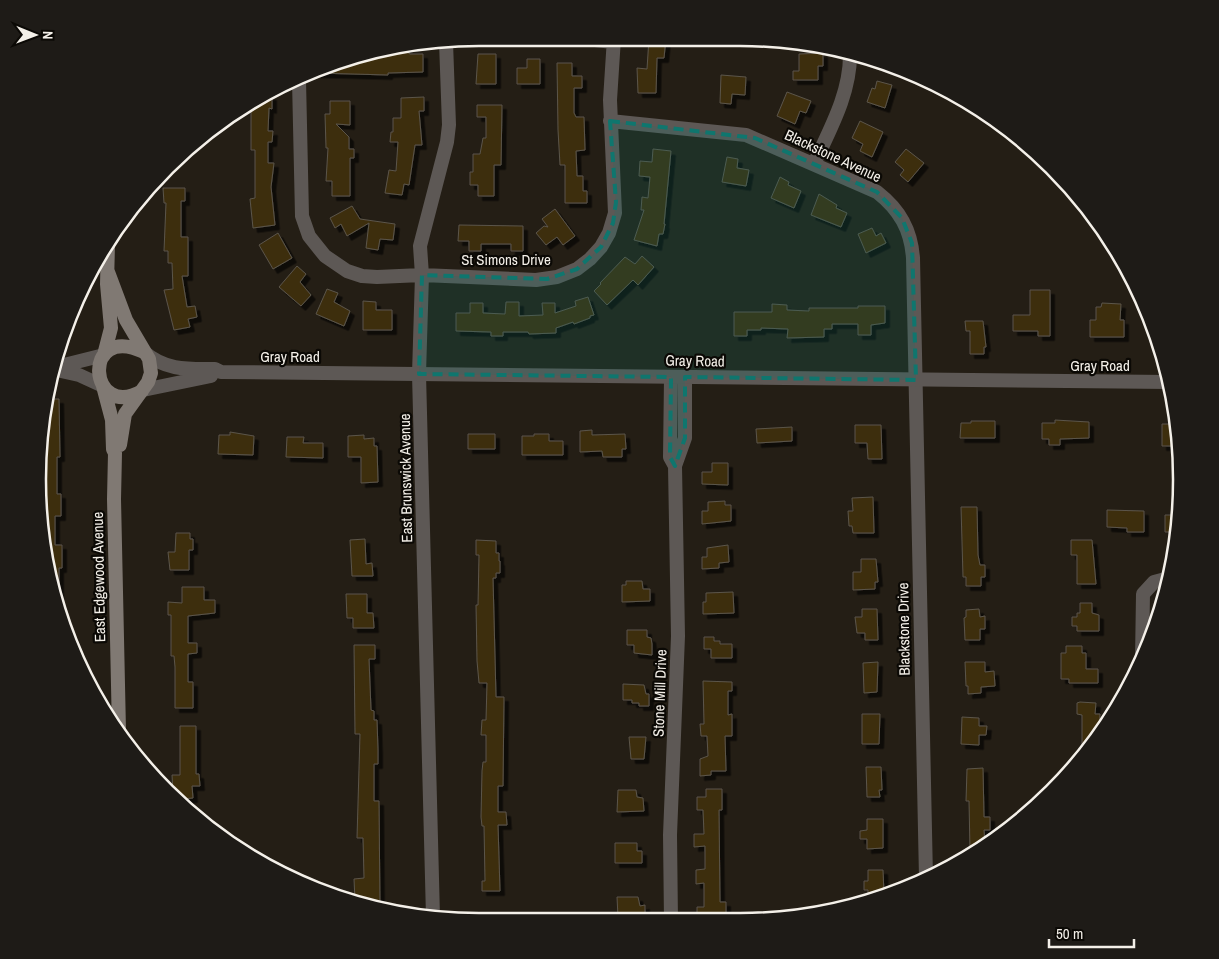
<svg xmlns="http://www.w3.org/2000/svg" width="1219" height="959" viewBox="0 0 1219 959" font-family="'Archivo Narrow',sans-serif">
<defs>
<filter id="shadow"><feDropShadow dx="4.5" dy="4.5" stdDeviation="0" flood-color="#0009"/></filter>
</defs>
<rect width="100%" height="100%" fill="#241e15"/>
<path fill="#3e2e10" stroke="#5b554a" filter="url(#shadow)" d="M649,38H666L664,58H657L656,93H638L637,68L647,69Z
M407,47V52L410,54H423V72L388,73V75L316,73L350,59H375V51Z
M823,53V66H818V80H793V71H799V54Z
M478,54H496V84H476Z
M527,59H540V84H517V68H527Z
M557,63H572V76H582V88H574V113L576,117H584L585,150L576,151L577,176H583V191H587V203H565V165H560L558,130Z
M721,75L746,77L745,95L732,94L731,104L720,103Z
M877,81L892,85L885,108L867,102L872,88L875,89Z
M787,92L811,101L806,113L800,111L795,124L777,116Z
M260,96H272V109L269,108L268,131H273L272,142H268V163H274L271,187L275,225L253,228L250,199L255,198V150H251V102H260Z
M424,97V111H419L422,145H415L409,185L404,184L402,195L385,193L389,170L396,171L398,142H390L391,132H393V118H401V98Z
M330,101H350V125L336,124L349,137V149H354V158H350V196H332V181H326L328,148H326L325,114H330Z
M477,105H502L501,165H494V196H478V185H470V172H473V154H480L483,138H486V117H477Z
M860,121L883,132L872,157L860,151L863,144L852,138Z
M653,149L671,151L664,224H665L663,234H659L657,246L634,240L644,210H641L642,197L648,198L650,177L639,176L640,161L652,162Z
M906,149L924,163L908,182L900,175L904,170L895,162Z
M727,157L738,159L737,168L749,170L746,186L722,182Z
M780,177L789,182L788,185L801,191L794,208L771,198Z
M163,188H185V201H181V237H188V276H182L187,307L195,306L197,317L188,319L190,327L174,330L164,290L173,289L172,263H168V251H164L166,203H164Z
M819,194L837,205L836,208L847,213L841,227L811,215Z
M352,206L360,219L395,224L393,240L380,239L378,250L366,248L369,223L347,236L341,224L335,228L330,218Z
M555,209L575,236L563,245L557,237L546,245L536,233L544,226L548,227L542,219Z
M459,225L523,226V251H511V244H481V251H469V241H458Z
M872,228L876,236L881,233L886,243L866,253L858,234Z
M278,233L292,258L273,269L259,245Z
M642,256L654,267L638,285L633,280L607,305L594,291L601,284L600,283L625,257L635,264Z
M297,266L306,274L300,282L311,295L301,306L279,287Z
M327,289L338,293L334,302L350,311L344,326L316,314Z
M1030,290H1050V336H1038V331H1013V315H1030Z
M588,297L594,315L590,316V318L574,324L573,322L556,328V333L529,334L528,332H503V336H491V332L456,331V313H470V303H483V313L505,314L506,302H519V316L543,315L542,303H555V313L576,306L575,301Z
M363,301L376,302V310H392V330H363Z
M1102,303L1121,304L1120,320H1124V337H1090V320H1096V307H1101Z
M772,304L787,305V310L809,311V308H858V306H885V323L871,325V335H858V324H832V329H824V337L787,338L788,329L761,328V330H747V336H734V312H772Z
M965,321H983L986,347H984V354H970V331H966Z
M48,399H59L60,457H57V494H61V516H55V545H62V568H59V597L54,598L46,530H44L42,515L43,443H46Z
M1055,420L1089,422V438L1060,439V445H1049V439H1042V423H1055Z
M971,421H995V438H960L961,423H971Z
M1162,424H1177L1178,446H1162Z
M855,425H881L882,459H868L867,443H855Z
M792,427V441L757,443L756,429Z
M592,430V435L625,434L626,449H622V457H603L602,451L580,452V431Z
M230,432L254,436L253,455L218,454L219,435H230Z
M468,434H495V449H468Z
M534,434H549V441H563V455H522V436H534Z
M364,435V439L374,438V446H377L378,482L361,483V457H348V436Z
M287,437H304L303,443H323V458L286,457Z
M712,463H728V485L702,484V472H712Z
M873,497L874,533H853L852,526H849L848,511H853L852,498Z
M725,501V505H731V521L702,524V511H708V502Z
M961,507H977L978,555L980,565H985V577H981V586H966V577H963Z
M1107,510L1144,511V532H1127V528L1107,527Z
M1165,515H1179L1177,532H1165Z
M176,533H190V539H193V550H189V570H170L168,552H175Z
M365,539L366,564L372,563L373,576H352L350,540Z
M476,540L496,541V553H499V561H500V573H496V578H493L496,697H504L503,786H498V812H506L507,825H498L500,891H482V881H485L484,826H482L481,817L482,771L483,762H486V735H481L482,720H486L487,683H479L477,661L476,605H478L479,555H476Z
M1071,540H1092L1096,584H1077V555H1071Z
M728,545L729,562L719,563V568L702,569V557H707V548Z
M861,559H876L878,582H875V589L853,590V572H861Z
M626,581H642L643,589H650V601L622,602V585H626Z
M182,587H204V600H215V613L188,616V643H197V653L188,654V682H193V708H175V667L174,656H171V615H168V602L182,603Z
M733,592L734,613L703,614V602H706V593Z
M346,594H367V613H373L374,628H353V618H347Z
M1080,603H1092V613L1099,615V631H1077V626H1072V617H1077V613H1080Z
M862,609H877L878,640H865V633H857L855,617H862Z
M979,609L980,617L985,616V629H980V640H965L964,618L966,617V610Z
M627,630H647V637L651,638L652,644V655L634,653V645H627Z
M704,637H714V641H720V644H732V658H711V649H704Z
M354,645H375V659H369L371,710L374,711V720H377L378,750V764H374V801H379L380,909L355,901L354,879L364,878L363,838H357L360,734H355Z
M1066,646H1082V653H1086V669H1098V683H1069V679H1061V653H1066Z
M878,662L877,692L864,693L863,663Z
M965,662H985V672L994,671L995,686L981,687V693L968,694V686H966Z
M703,681L732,682V691H728V715L732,714V736H725L726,771H711V775L700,776V759L708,756L707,736H701L700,724H704Z
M623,684L644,685L646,694H649V706H639V703H632V700H623Z
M1080,702L1096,703L1095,714H1100L1099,734L1082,757V715L1077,714V703Z
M862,714H880L879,744H862Z
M962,717L979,718V726H987L986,735H979V745L961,744Z
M180,726H196V774H199L200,786H192L193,798L182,799V796H176L173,793L172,775H180Z
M629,737H646L644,759H631Z
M866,767H881L882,790H879L880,797H867Z
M983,768L984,817H990V830H984L985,845L977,851H970L969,801H966L967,769Z
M706,789H722V810H719L720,902H726V919H697V907H704V883L696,884V870L705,869V846L694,847V834H704L703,810H697V797H706Z
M618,790H636L637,797L643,798L644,811L617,812Z
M867,819H883V848L867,849V839H860V831L867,830Z
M615,843H637V851H642V863H615Z
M868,870H883L884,894H881V898L868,901V890H864V881H868Z
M617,897H638L640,906L645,905V916L618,917Z
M490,913H505V921H490Z"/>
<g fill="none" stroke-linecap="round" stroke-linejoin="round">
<path stroke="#5d5855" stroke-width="14" d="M577,38L613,42
M299,80L302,216L309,236L325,256L347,271L362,276L377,277L422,275L536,280L557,277L577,269L590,259L601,247L609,233L615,213L610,100L614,38
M610,121L746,135L877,192C900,210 911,230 913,258L926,878
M814,164C830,129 850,94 850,55
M671,377L670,457L675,466L685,438V377
M1142,659L1143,594L1154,582L1169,578
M433,917L419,374L422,275L420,246L447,142L449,125L446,42
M671,921L670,835L678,636L675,466"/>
<path stroke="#5d5855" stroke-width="14" d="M144,352C166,371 189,369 215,369L221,372L1169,382
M56,367L104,355
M52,369L79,375L103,386
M143,390L211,376"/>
<path stroke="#807973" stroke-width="14" d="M108,272L126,320L149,359L151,373L148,382L125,414L120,445
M104,355L111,328L107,284L108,244
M103,386L112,420L113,449L115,453L114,499L119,731
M142,391C89,422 80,322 144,352"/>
</g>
<path fill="#0f766e" fill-opacity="0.2" stroke="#0f766e" stroke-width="4" stroke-dasharray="10 6" stroke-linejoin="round" d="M610,121L755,138L877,192L902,218L912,243L916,380L685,377V438L675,466L670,457L671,377L419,374L422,275L547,279L577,269L601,247L613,223L616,202Z"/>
<g text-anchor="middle" stroke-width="4.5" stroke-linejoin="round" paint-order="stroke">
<g font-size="15" fill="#f4f0e9" stroke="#0b0905">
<text transform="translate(833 156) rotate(25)" y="5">Blackstone Avenue</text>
<text x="506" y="265">St Simons Drive</text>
<text x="290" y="362">Gray Road</text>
<text transform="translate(695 361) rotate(1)" y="5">Gray Road</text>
<text x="1100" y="371">Gray Road</text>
<text transform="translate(406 478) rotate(-91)" y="5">East Brunswick Avenue</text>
<text transform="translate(99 577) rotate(-91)" y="5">East Edgewood Avenue</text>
<text transform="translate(904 629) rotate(-91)" y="5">Blackstone Drive</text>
<text transform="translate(660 693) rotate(-88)" y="5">Stone Mill Drive</text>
</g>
</g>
<path d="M0 0H1219V959H0ZM479 46H740A433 433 0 0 1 1173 479V480A433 433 0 0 1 740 913H479A433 433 0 0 1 46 480V479A433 433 0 0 1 479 46Z" fill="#1e1b17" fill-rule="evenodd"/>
<path fill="none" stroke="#f4f0e9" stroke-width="2.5" d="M479 46H740A433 433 0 0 1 1173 479V480A433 433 0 0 1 740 913H479A433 433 0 0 1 46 480V479A433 433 0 0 1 479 46Z"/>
<g transform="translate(35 35) rotate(91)" stroke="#0b0905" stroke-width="4" paint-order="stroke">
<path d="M0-4L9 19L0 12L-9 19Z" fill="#f4f0e9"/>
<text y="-8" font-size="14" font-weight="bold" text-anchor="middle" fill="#f4f0e9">N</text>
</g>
<path d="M1049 939v8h85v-8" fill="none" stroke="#f4f0e9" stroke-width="2.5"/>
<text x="1056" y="939" font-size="15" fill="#f4f0e9" stroke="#0b0905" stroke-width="4" paint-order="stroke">50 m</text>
</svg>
